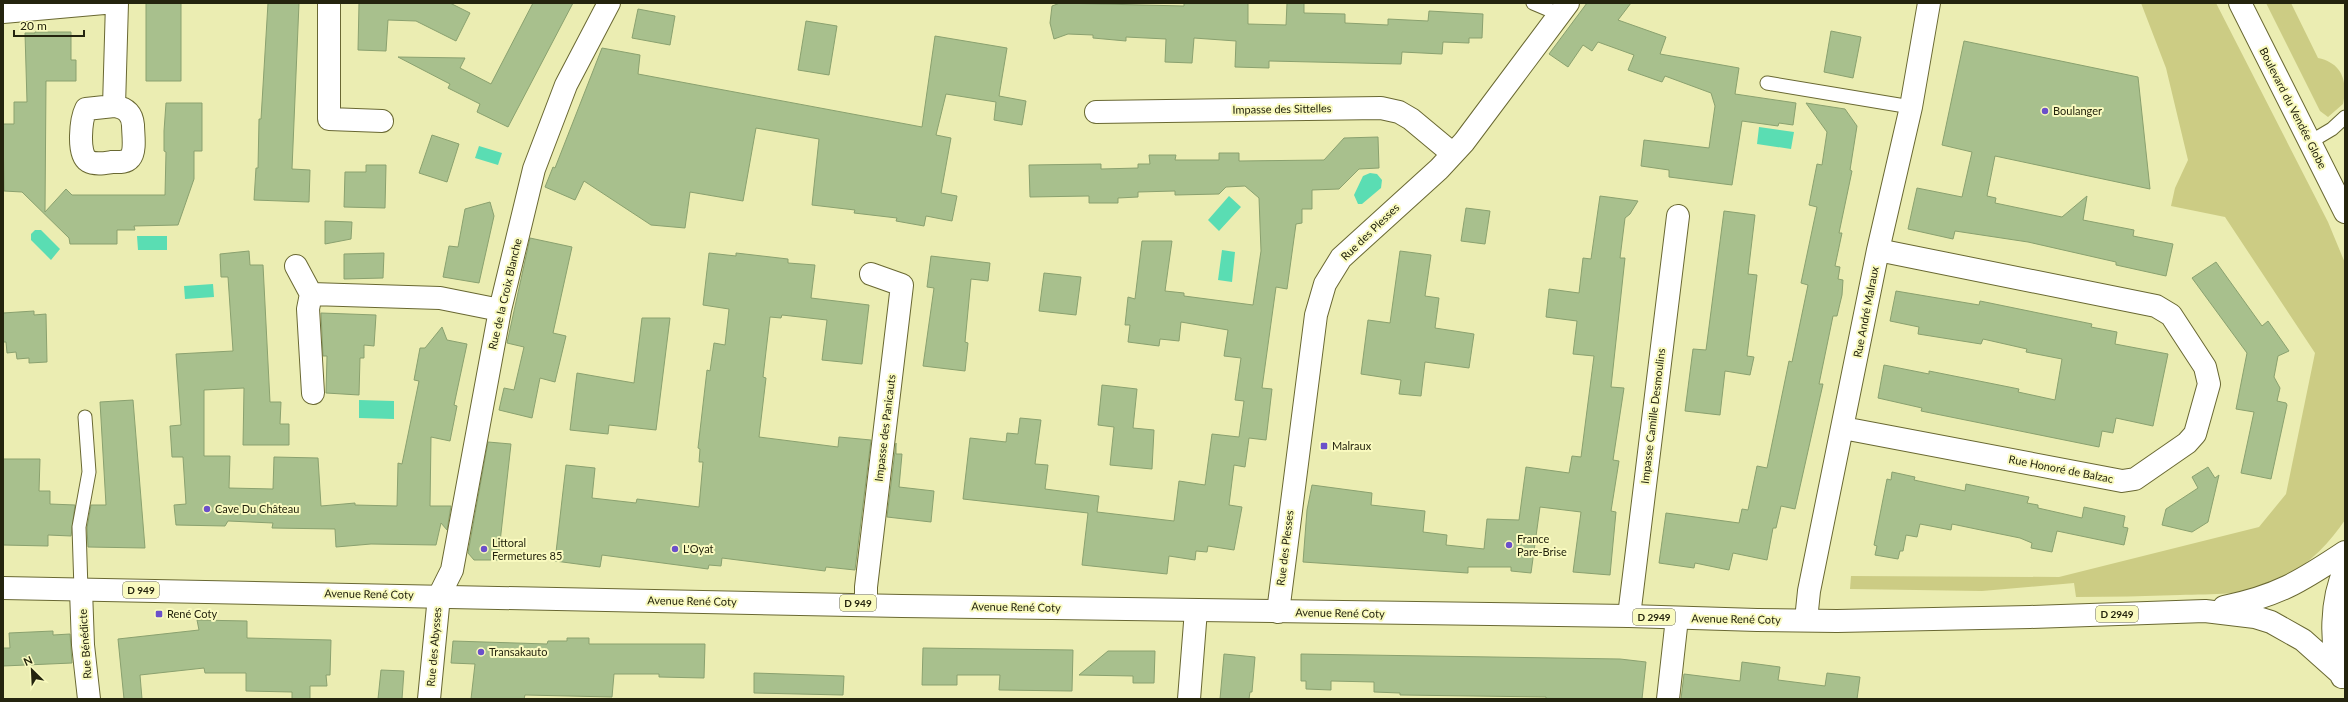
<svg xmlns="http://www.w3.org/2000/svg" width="2348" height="702" viewBox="0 0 2348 702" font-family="Lato,sans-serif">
<rect width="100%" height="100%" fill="#ebedb2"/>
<path fill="#cccc84" d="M2141,3H2216L2328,222L2345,263V520C2329,544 2305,568 2278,581C2248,596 2212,594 2180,595C2145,596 2111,597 2076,597L2074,583L1982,591L1850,589L1851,576L2059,577L2259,527L2286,494L2315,353L2225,217L2171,206L2175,188L2188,160L2166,68Z
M2266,3H2291L2318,58C2342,63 2348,81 2343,104L2328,117L2320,111Z"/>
<path fill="#5addb3" d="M1759,127L1794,132L1791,149L1757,144Z
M479,146L502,153L498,165L475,158Z
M1370,173L1377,174L1382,180L1381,188L1362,204H1358L1354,195L1363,176Z
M1229,196L1241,207L1219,231L1208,220Z
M35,230H41L60,249L51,260L31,240V234Z
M137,236H167V250H138Z
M1222,250L1235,252L1232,282L1218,280Z
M213,284L214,297L185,299L184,286Z
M359,400L394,401V419L359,418Z"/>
<path fill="#a8c08d" stroke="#8aa16f" d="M146,3H181V81H146Z
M268,3H299L292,169L310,170L309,202L254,200L256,168H258L259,119H261Z
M359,3H450L470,13L456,41L416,21L388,20L386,51L358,50Z
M533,3H573L508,127L477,112L480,104L448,88L450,84L398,57L465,58L460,68L491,84Z
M1060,3L1184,6V3H1248V24L1286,25L1287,3H1304V13L1345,14V23L1388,25V19L1428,21L1429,11L1483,14L1482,38H1469V43L1443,42L1442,54L1402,52L1401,64L1269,61V68L1235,67L1236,41L1194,38L1192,63L1165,62L1166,39L1126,37V41L1093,38V35L1068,34L1054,39L1050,23L1052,6Z
M1587,3H1631L1618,20L1666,37L1660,54L1739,68L1735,94L1796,103L1793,125L1779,123L1778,126L1742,121L1732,185L1669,177V170L1641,166L1644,140L1709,148L1715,106L1711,93L1665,76L1662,82L1628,70L1634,55L1598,42L1592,51L1583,45L1568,67L1549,54Z
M638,9L675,16L670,45L632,38Z
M806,21L837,26L829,75L798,70Z
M1831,31L1861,37L1853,78L1824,72Z
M35,32H71V60H76V81H46L45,212L66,189L72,195H165L166,152L164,151V131L166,103H202V151H194V179L178,225L134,226L135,230H117V244H70L69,238L22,192L4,191L3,124H14V102H27L25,33H35Z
M935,36L1007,48L999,96L1026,101L1022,125L994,120L996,102L946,94L936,135L951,138L941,193L957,196L952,221L926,216L924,226L896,221L897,218L854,213L855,210L812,205L819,139L756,128L743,201L690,192L685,228L651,225L584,181L575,200L545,187L553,167L555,168L602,48L640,55L638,74L922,127Z
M1964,41L2138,77L2150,189L1995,156L1987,196L1996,198L1995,203L2062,217L2087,196L2083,220L2134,230L2133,236L2173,244L2166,276L2116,265V262L2028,242L1955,231L1953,239L1908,229L1917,188L1962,197L1972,152L1942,145Z
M1806,103L1845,109L1857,126L1850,170L1852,171L1839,233H1842L1835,266L1840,267L1838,279L1843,280L1842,295L1837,316H1833L1819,384H1823L1795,509L1781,506L1776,528H1773L1767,560L1733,553L1729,570L1695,563L1694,568L1659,563L1666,513L1739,523L1742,509L1748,510L1757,466L1767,468L1789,361L1792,362L1808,285L1801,283L1817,207L1809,205L1817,164L1822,165L1827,132Z
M432,135L459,144L447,182L419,173Z
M1378,137L1379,168L1359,169L1339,189L1312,190V209H1302V223L1296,224L1287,289L1276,287L1262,388L1272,389L1266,440L1249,438L1245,467L1234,465L1229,505L1242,507L1234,550L1208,546L1207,552L1196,551L1195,560L1169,556L1167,574L1082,565L1088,513L963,499L970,438L1006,442L1007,433L1018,434L1020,418L1041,420L1035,464L1048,465L1045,489L1099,496L1097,512L1174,521L1179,481L1205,485L1212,434L1239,437L1244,401L1235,400L1241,358L1224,356L1228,330L1181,322L1179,341L1160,339L1159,346L1128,342L1130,325H1125L1128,297L1135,299L1142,241H1172L1165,291L1184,293V296L1253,305L1261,251L1259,198L1245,186L1226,187L1219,194L1175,195V191L1138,192V197L1118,198V203H1089V196L1030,197L1029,165L1101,164V169L1138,168V164H1150L1149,155H1176L1175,160H1219V153H1239V161L1324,160L1344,138Z
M366,165H386L385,208L344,207L345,172H366Z
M1600,196L1638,201L1630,214L1625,218L1620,258H1625L1611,387L1624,388L1613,460L1619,461L1611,511L1616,512L1610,575L1573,572L1581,512L1540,507L1531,573L1511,571V567H1468V573L1303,562L1307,510L1312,485L1372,493L1371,505L1425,511L1423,532L1447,535L1446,545L1484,549L1487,519L1519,520L1526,467L1569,473L1572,456L1581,457L1594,356L1573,354L1577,321L1546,317L1549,289L1579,293L1583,258L1591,259Z
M490,202L494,216L479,283L443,277L449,246L458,247L465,209Z
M1466,208L1490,211L1485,244L1461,241Z
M1724,211L1755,215L1748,274L1757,275L1747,356L1754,357L1750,375L1725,371L1720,415L1685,411L1693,349L1706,350Z
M325,221L352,222L351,239L325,244Z
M530,238L572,247L553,333L566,336L555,382L540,378L532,418L499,410L504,388L514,390L524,347L507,343Z
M249,251L250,265H263L270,402H281L280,424H289V445H243L244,388L204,390V456H230L229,488L273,489L274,457L318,458L321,506L355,503V505L397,506L398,463L402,464L419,381L414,380L420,348H425L442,327L447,340L467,344L454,405L457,406L450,441L431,437L430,506H451L447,530L441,523L436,545L371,544L336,547L335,529L272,528L273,523L228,521L225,526L176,525L174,505L186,504L183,457H172L170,426L181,425L176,354L233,351L228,277H221L220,254Z
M1400,251L1431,255L1425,296L1439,298L1435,328L1474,334L1469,368L1425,362L1421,396L1399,394L1401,380L1361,374L1368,320L1390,323Z
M384,253L383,278L344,279V254Z
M709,253L736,256V253L788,259V263L815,265L811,298L869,305L862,364L822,360L827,320L782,315L781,318L770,317L763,377L766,378L759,437L838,447L839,437L871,440L855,570L826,567L825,571L722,558L721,566L709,565L708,569L602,555L600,567L555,561L566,465L595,468L592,498L636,503L637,499L699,507L703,462H699L700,449L698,448L707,370L710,371L714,343L725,345L729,309L703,305Z
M931,256L990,263L988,281L971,279L965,342L968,343L965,371L923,366L934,288L927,287Z
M2216,262L2262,326L2268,321L2289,351L2278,356L2274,377L2280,388L2277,401L2286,403L2287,405L2271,479L2241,473L2254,412L2236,409L2247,353L2192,278Z
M1044,273L1081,277L1076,315L1039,311Z
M1896,291L1979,305L1980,301L2092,324L2091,327L2117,332L2115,344L2168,354L2153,426L2116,418L2113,433L2102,431L2099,447L1921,411L1922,408L1878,398L1884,365L1929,374V371L2019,389L2018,392L2055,400L2062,359L2026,352L2027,349L1983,339L1981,344L1918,334L1919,327L1890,321Z
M34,311V315L46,314L47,362L29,363V358L17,359L16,352L7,353L6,342H3V313Z
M321,313L376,315L374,346L364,345V358H360L359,395L326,393L327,356H323Z
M642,318H670L656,430L609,425L608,434L570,430L577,373L634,383Z
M1102,385L1137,389L1133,428L1154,430L1152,469L1110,465L1114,427L1098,425Z
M133,400L145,548L88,547L87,528L91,505H106L100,402Z
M488,442L511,444L498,560H474L468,553Z
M896,443V454H902L899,487L934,491L931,522L887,517Z
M3,459H40L39,491H50V504L75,505L71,536L48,535V546L3,545Z
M2208,467L2215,478L2219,475L2208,522L2192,532L2162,525L2166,509L2198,488L2192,477Z
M1892,472L1915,477L1914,480L1965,491L1966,484L2029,497L2027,503L2038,505V508L2082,518L2084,507L2125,516L2123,527L2128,528L2124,545L2057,531L2052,552L2031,548L2032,543L2020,538L1976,529L1952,524L1951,530L1920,524L1917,537L1906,535L1903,551H1900L1898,559L1875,555L1877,546L1874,545L1887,479L1891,480Z
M197,620L247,621V638L331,640L330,675H326L327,686H310V699H292V692L246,691V673H205L204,668L140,675L142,699H124L118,639L199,630Z
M53,631V635L70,634L72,663L3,666V648H10L9,633Z
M567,638H589V644H705L704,678L659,677V674H614L612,697L525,695L524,699H471L475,664L451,663L453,641L547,644L548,641H567Z
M923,648L1073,650L1072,691L999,690L1000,675H957V685H922Z
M1108,651H1155L1154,683H1133V676L1079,675Z
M1224,654L1255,657L1252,692H1250L1249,699H1220Z
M1301,654L1620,659L1646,662L1642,699H1546V697L1400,695V693L1374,692V682L1331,681V690L1306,689V681H1301Z
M1742,662L1780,667L1778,680L1825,686L1827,673L1860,677L1857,699H1681L1684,674L1740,681Z
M381,670L404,671L402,699H378Z
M754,673L844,676L843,695L754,693Z"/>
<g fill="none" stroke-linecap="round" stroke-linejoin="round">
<defs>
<path id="lane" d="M1533,3L1559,14
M1767,83L1911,107
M2310,142L2332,129L2345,117
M81,590L79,527L89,472L85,417"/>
<path id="street" d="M329,3V119L382,121
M3,12L104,3
M114,106C126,108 132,113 133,125C133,134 136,151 130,158C126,163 118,162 112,162C105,163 95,165 88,161C77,154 81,119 86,109Z
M114,106L117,3
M1096,112L1381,108L1399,112L1411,119L1453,154
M296,266L311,294L440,298L500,310
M311,294L308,309L313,393
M1843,428L2122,481L2135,479L2187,443L2195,434L2209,384L2205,367L2171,315L2156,306L1878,250
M81,590L83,645L89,699
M866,604V587L902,285L871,274
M1278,612L1316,315L1325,284L1341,258L1439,169L1464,142L1568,3
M1629,616L1678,216
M1806,620L1809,591L1878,250L1911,107L1929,3
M429,699L439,596L452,570L500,310L534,169L566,85L609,3
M1189,699L1196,610
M1668,699L1677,618"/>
<path id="secondary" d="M2240,3L2345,212"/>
<path id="primary" d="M3,588L902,606L1629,616L1757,620L1837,621L2030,617L2205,611L2255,617L2271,622L2303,640L2340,673
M2224,607C2277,596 2300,582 2345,552
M2342,677C2329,646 2331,599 2345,569"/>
</defs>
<use href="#lane" stroke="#696832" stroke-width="15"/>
<use href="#street" stroke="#696832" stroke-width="24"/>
<use href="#secondary" stroke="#696832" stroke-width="24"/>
<use href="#primary" stroke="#696832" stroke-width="24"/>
<use href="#lane" stroke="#fff" stroke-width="13"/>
<use href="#street" stroke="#fff" stroke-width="22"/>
<use href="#secondary" stroke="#fff" stroke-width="22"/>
<use href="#primary" stroke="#fff" stroke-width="22"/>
</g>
<g fill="#6b50ca" stroke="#f9fabf" stroke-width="1.5">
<circle cx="2045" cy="111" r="4"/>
<rect x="1320" y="442" width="8" height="8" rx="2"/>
<circle cx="207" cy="509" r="4"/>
<circle cx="1509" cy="545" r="4"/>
<circle cx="484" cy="549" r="4"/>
<circle cx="675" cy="549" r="4"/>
<rect x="155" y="610" width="8" height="8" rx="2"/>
<circle cx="481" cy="652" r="4"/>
</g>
<g text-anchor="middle" stroke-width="4" stroke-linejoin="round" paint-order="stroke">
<g fill="#f9fabf" stroke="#646443" stroke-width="1">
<rect x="123" y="582" width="36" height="16" rx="3"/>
<rect x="840" y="595" width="36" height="16" rx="3"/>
<rect x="2096" y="606" width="42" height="16" rx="3"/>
<rect x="1633" y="609" width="42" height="16" rx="3"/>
</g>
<g font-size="10" font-weight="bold" fill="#24240e">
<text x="141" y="594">D 949</text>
<text x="858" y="607">D 949</text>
<text x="2117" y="618">D 2949</text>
<text x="1654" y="621">D 2949</text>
</g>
<g font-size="11" fill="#24240e" stroke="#f9fabf">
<text transform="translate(2293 108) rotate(63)" y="4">Boulevard du Vendée Globe</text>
<text transform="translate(1282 109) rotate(-1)" y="4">Impasse des Sittelles</text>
<text transform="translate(1370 232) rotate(-44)" y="4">Rue des Plesses</text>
<text transform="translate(505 294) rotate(-77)" y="4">Rue de la Croix Blanche</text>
<text transform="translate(1866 312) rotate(-79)" y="4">Rue André Malraux</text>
<text transform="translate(1653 416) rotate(-83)" y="4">Impasse Camille Desmoulins</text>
<text transform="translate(885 428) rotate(-83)" y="4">Impasse des Panicauts</text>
<text transform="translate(2061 469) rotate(11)" y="4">Rue Honoré de Balzac</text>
<text transform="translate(1285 548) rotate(-83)" y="4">Rue des Plesses</text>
<text transform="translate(369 594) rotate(1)" y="4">Avenue René Coty</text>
<text transform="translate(692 601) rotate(1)" y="4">Avenue René Coty</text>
<text transform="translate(1016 607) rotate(1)" y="4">Avenue René Coty</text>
<text transform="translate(1340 613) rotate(1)" y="4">Avenue René Coty</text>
<text transform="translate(1736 619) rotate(1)" y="4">Avenue René Coty</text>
<text transform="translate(85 644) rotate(-94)" y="4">Rue Bénédicte</text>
<text transform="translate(434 647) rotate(-85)" y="4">Rue des Abysses</text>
</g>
<g font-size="11" fill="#24240e" stroke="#f9fabf" text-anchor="start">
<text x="2053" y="115">Boulanger</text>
<text x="1332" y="450">Malraux</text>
<text x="215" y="513">Cave Du Château</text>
<text x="1517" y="543">France<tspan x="1517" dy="13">Pare-Brise</tspan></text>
<text x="492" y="547">Littoral<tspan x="492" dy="13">Fermetures 85</tspan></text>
<text x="683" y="553">L'Oyat</text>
<text x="167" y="618">René Coty</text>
<text x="489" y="656">Transakauto</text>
</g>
</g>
<rect width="2348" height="702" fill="none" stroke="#24240e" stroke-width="8"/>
<g transform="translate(32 670) rotate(336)" stroke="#f9fabf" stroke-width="3" paint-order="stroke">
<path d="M0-3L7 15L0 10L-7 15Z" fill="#24240e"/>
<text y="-6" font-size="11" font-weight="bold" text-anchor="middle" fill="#24240e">N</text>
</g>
<path d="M14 30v6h70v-6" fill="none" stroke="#24240e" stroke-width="2"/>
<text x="20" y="30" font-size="12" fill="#24240e" stroke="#f9fabf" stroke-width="3" paint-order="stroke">20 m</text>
</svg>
